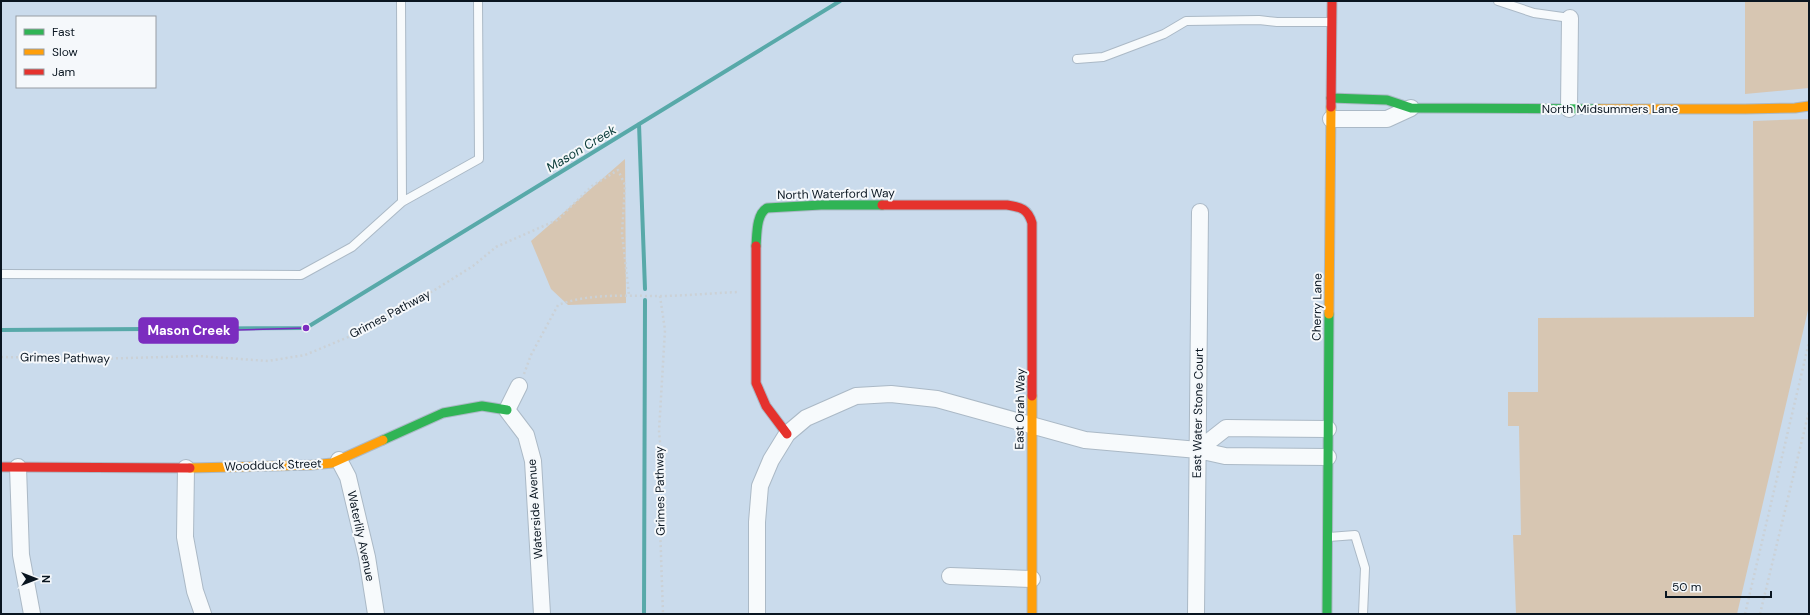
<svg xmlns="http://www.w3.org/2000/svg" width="1810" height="615" viewBox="0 0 1810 615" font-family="'DM Sans',sans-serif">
<rect width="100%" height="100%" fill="#cadbec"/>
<path fill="#d7c6b2" d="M1745,1H1809V88L1745,94Z
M1809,119V306L1737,614H1516L1513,535H1521L1519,426H1508V392H1538V318L1754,317L1753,121Z
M625,159L626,303L568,305L551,289L531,241Z"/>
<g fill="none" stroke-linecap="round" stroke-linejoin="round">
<path stroke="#58a9a9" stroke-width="4" d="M639,124L645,289
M1,330L306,328L840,1
M644,614L645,300"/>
<defs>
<path id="lane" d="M401,1L402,202
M1498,1L1534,13L1570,18
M1077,59L1103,57L1164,34L1186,21L1259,20L1277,22H1331
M1,274L301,275L352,247L402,202L479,159L478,1
M1329,537L1355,535L1365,568L1363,614"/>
<path id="street" d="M1569,109L1570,18
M1331,119H1387L1411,108
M519,386L507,410L526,435L533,461L542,614
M1328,429L1226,428L1198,450L1225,456L1328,457
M339,460L348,477L367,557L376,614
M18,467L21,555L32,614
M186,468L185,537L195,591L203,614
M950,576L1032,579
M757,614V522L760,486L771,460L787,434L806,418L856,396L891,394L937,399L1085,440L1198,450
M1196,614L1200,212"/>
<path id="fast" d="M1331,98L1387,100L1411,108L1599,109
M756,246C757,235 756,214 767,208L821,205H882
M383,440L443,413L482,406L507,410
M1327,614L1329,314"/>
<path id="slow" d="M1599,109H1745L1795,108L1809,106
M1329,314L1331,107
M190,468L312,465L332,463L383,440
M1032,614V396"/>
<path id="jam" d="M1331,107L1332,1
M882,205H1007C1021,207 1028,209 1032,223V396
M756,246V383L766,406L787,434
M1,467L190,468"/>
</defs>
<use href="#lane" stroke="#abb9c6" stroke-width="10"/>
<use href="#street" stroke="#abb9c6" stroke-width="18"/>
<use href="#fast" stroke="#abb9c6" stroke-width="11"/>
<use href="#slow" stroke="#abb9c6" stroke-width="11"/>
<use href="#jam" stroke="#abb9c6" stroke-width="11"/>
<path stroke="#cbd1d6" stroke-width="2.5" stroke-dasharray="2 3" stroke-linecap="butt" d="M660,296L665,330L659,431L662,464L659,496L663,614
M1,357L93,359L198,356L268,361L305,355L358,333L433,291L473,266L496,247L557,220L592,186L618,170L625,185L622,233L629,295
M524,374L531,355L558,305C590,293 625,296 659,296C685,296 712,293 739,292
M1745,614L1809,342
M1760,614L1809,411"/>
<use href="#lane" stroke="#f7fafc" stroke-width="8"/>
<use href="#street" stroke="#f7fafc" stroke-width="16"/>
<use href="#fast" stroke="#30b455" stroke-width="9"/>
<use href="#slow" stroke="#ff9f0a" stroke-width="9"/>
<use href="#jam" stroke="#e5322d" stroke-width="9"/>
</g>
<g text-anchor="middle" stroke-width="4" stroke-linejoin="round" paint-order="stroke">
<g font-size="12" fill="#091520" stroke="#f5f8fb">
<text x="1610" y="113">North Midsummers Lane</text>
<text transform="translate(836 194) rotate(-1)" y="4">North Waterford Way</text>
<text transform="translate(1317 307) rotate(-89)" y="4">Cherry Lane</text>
<text transform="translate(390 314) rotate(-28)" y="4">Grimes Pathway</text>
<text transform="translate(65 358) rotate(1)" y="4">Grimes Pathway</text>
<text transform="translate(1020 409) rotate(-89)" y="4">East Orah Way</text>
<text transform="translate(1198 413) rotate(-89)" y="4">East Water Stone Court</text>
<text transform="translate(273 465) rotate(-2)" y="4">Woodduck Street</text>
<text transform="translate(660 491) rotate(-91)" y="4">Grimes Pathway</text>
<text transform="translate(535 509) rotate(-94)" y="4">Waterside Avenue</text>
<text transform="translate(361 536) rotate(78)" y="4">Waterlily Avenue</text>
</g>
<g font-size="13" font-style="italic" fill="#093a37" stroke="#f5f8fb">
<text transform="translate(581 148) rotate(-31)" y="5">Mason Creek</text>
</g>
</g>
<path fill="none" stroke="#7b2cbf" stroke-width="1.5" d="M306 328L238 330"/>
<circle fill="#7b2cbf" stroke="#f5f8fb" stroke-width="1.5" cx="306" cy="328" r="4"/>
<rect fill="#7b2cbf" stroke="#7b2cbf" stroke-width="1.5" x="139" y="318" width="99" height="25" rx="4"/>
<g font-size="13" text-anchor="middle" font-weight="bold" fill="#fff">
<text x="189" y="335">Mason Creek</text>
</g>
<rect width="1810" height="615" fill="none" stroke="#091520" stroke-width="4"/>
<rect x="16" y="16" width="140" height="72" fill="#f5f8fb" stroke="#979da3"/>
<rect x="24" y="29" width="20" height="6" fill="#30b455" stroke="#979da3"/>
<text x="52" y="36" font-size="12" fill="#091520">Fast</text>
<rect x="24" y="49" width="20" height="6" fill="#ff9f0a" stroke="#979da3"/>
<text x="52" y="56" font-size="12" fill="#091520">Slow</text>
<rect x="24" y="69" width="20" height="6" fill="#e5322d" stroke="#979da3"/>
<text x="52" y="76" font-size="12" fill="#091520">Jam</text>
<g transform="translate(36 579) rotate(90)" stroke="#f5f8fb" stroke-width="3" paint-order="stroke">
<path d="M0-3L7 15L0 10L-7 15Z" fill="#091520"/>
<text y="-6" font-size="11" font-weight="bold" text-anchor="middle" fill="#091520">N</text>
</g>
<path d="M1666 591v6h105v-6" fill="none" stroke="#091520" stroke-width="2"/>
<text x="1672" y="591" font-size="12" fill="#091520" stroke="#f5f8fb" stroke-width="3" paint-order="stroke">50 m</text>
</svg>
